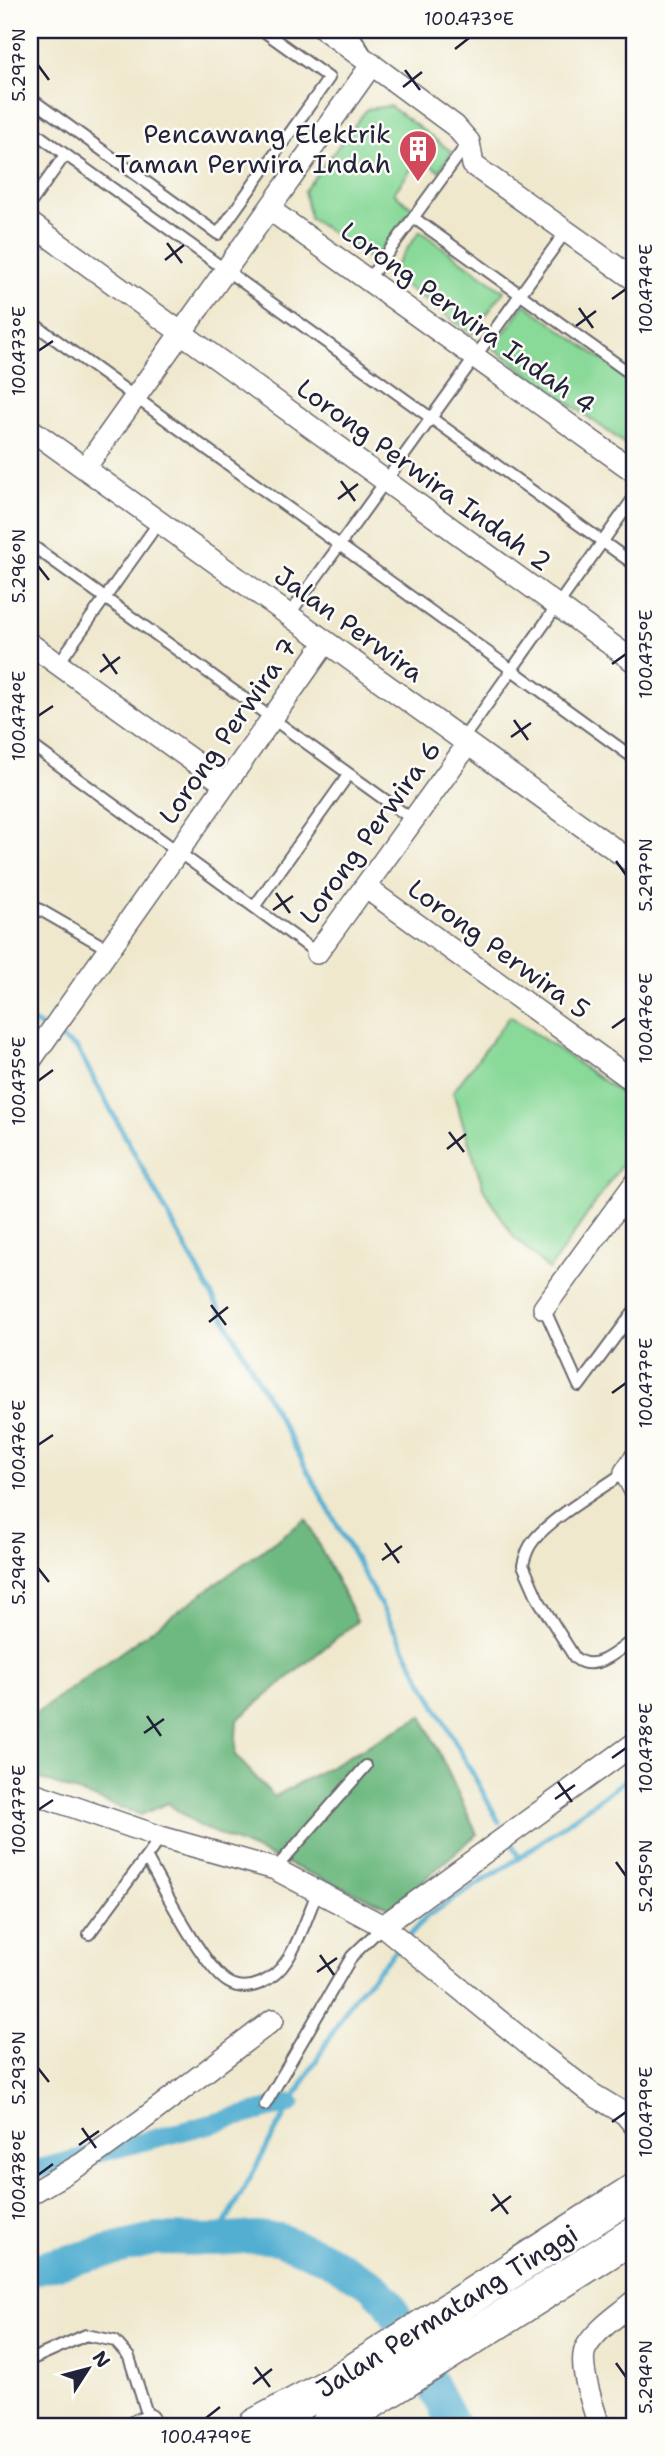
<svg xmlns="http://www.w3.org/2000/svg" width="665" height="2456" viewBox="0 0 665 2456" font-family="'Shantell Sans',sans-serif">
<rect width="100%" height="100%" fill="#fdfcf7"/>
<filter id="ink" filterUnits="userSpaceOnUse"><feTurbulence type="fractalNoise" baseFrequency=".0143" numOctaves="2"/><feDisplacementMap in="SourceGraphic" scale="14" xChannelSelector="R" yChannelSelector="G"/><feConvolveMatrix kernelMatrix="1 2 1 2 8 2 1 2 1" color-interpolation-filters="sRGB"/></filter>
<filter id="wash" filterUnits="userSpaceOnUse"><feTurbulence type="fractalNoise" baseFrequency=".00686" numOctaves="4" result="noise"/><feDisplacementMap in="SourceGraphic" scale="28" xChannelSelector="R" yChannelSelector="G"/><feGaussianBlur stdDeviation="1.57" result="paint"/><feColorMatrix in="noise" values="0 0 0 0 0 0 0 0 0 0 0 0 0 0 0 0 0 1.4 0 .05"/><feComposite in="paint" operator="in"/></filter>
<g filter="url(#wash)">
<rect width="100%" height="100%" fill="#efe8cd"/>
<path fill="#89d999" stroke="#567e6a" stroke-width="2" d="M390,106L452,152L439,171L420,157L394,193L413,208L374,262L310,218L304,191L367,109Z
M420,231L504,291L472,334L389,274Z
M525,304L635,383V451L493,348Z
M510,1016L635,1103V1145L549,1270L514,1237L484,1190L453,1092Z"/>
<path fill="#6eb981" stroke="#486e5e" stroke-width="2" d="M306,1519L357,1621L237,1720L235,1755L274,1797L422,1716L477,1834L391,1908L199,1826L167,1803L141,1815L30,1775V1718Z"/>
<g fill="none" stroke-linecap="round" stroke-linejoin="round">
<path stroke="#52afd1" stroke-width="5" d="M30,1020L47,1030
M55,1035L77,1048L499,1822
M512,1844L519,1858
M406,1939L426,1917L519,1858L635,1773
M216,2240L291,2103L353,1998L400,1946"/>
<path stroke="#52afd1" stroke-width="19" d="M30,2171L291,2103"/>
<path stroke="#52afd1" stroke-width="32" d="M30,2270L157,2239L216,2240L256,2237L279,2239L322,2256L372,2285L388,2301L454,2426"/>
</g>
</g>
<g filter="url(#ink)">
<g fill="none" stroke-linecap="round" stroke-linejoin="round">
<defs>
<path id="service" d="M351,30L364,51
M30,98L218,234L329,78L262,30
M30,129L635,565
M30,204L65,155
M414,218L635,377
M368,280L467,144
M30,321L635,759
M30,544L413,820
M289,615L566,231
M58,664L159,522
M462,740L635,496
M30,744L317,953
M30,904L108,949
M254,907L349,774
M544,1308L579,1386L635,1310
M625,1472C600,1490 552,1517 534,1540C528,1547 525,1556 523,1565L538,1599L575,1658C595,1674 619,1650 635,1638
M146,1857C162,1885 203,1967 228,1982C249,1995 275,1979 287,1960C299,1943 309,1911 318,1891
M275,1869L366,1766
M89,1934L161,1837
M265,2105L352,1956L383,1926
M30,2360L86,2335L115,2341L129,2357L149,2420"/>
<path id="minor" d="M325,30L455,126L469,142L473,165L635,280
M269,209L635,472
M30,223L635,662
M30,429L635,864
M85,468L372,64
M30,644L225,784
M365,887L635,1082
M317,953L468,744
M30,1061L326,642
M544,1308L635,1183
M635,1458L625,1472L635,1491
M30,1792L161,1837L275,1869L383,1926L540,2054L592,2094L625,2114L635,2126
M383,1926L635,1743
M30,2194L83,2163L141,2121L273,2020
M135,2426L149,2420
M599,2426C594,2408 576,2362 587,2346C598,2328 619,2315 635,2301"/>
<path id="trunk" d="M256,2426L336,2383L635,2191
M328,2426L354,2412L635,2234"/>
</defs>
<use href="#service" stroke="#6a676e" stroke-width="14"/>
<use href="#minor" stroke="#6a676e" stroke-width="24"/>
<use href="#trunk" stroke="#6a676e" stroke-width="38"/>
<use href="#service" stroke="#fff" stroke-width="10"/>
<use href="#minor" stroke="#fff" stroke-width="21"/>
<use href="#trunk" stroke="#fff" stroke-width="35"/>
</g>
</g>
<path fill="none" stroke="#22223b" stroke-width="2.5" d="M455,49L469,38M38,65L49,80M405,70L420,90M403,87L422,72M167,243L182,263M165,260L184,245M612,299L626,289M579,308L593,328M576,326L596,311M38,351L53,341M341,481L355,501M338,499L358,484M38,566L49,580M103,654L117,674M612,664L626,654M100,672L120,657M38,716L53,706M514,720L528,740M511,737L531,723M616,861L626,875M276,893L290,913M273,910L293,896M612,1028L626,1018M38,1081L53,1070M449,1132L464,1152M447,1149L466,1134M211,1305L226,1325M209,1322L228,1307M612,1393L626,1383M38,1445L53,1435M385,1543L399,1563M382,1560L402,1546M38,1568L49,1582M147,1716L161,1736M144,1733L164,1719M612,1758L626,1748M558,1782L572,1802M555,1799L575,1785M38,1810L53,1800M616,1862L626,1876M320,1955L334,1975M317,1972L337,1958M38,2068L49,2082M612,2122L626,2112M82,2128L96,2148M79,2145L99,2131M38,2175L53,2164M493,2194L508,2214M491,2211L511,2196M616,2363L626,2377M255,2367L270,2387M253,2384L272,2369M206,2418L220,2407"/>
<defs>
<symbol id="building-pin" viewBox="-11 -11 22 30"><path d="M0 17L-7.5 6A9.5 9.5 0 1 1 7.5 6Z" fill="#d1495b" stroke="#fdfcf7"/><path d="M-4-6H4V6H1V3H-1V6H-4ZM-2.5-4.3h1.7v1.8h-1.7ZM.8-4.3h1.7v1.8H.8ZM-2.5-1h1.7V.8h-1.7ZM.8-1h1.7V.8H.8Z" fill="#fff"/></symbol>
</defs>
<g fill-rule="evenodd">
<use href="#building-pin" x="396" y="127" width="44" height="60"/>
</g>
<g text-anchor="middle" stroke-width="5" stroke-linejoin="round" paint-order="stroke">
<g font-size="26" fill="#22223b" stroke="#fdfcf7" text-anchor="end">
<text x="391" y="143">Pencawang Elektrik<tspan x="391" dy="30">Taman Perwira Indah</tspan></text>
</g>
<g font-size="26" fill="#22223b" stroke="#fdfcf7">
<text transform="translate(468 318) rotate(36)" y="9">Lorong Perwira Indah 4</text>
<text transform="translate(424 475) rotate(36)" y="9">Lorong Perwira Indah 2</text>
<text transform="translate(349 624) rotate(36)" y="9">Jalan Perwira</text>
<text transform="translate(228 731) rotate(-55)" y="9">Lorong Perwira 7</text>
<text transform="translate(370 832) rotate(-54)" y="9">Lorong Perwira 6</text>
<text transform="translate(499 949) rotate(36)" y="9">Lorong Perwira 5</text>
<text transform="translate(447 2311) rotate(-32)" y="9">Jalan Permatang Tinggi</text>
</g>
</g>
<rect width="665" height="2456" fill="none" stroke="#fdfcf7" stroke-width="77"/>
<g transform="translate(88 2369) rotate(54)" stroke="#fdfcf7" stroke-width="5" paint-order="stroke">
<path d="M0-5L12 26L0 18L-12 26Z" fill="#22223b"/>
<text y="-10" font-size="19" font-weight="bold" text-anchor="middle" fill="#22223b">N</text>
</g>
<rect x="38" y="38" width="588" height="2380" fill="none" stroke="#22223b" stroke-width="2.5"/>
<g font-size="18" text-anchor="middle" fill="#22223b">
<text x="469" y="25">100.473°E</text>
<text transform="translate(19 65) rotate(-90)" y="6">5.297°N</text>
<text transform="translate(646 289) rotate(-90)" y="6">100.474°E</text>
<text transform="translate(19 351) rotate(-90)" y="6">100.473°E</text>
<text transform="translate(19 566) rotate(-90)" y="6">5.296°N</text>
<text transform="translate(646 654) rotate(-90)" y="6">100.475°E</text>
<text transform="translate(19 716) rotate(-90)" y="6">100.474°E</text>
<text transform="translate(646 875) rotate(-90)" y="6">5.297°N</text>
<text transform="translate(646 1018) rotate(-90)" y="6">100.476°E</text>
<text transform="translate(19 1081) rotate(-90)" y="6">100.475°E</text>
<text transform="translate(646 1383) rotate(-90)" y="6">100.477°E</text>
<text transform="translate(19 1445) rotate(-90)" y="6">100.476°E</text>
<text transform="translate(19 1568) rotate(-90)" y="6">5.294°N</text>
<text transform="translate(646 1748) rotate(-90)" y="6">100.478°E</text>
<text transform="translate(19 1810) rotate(-90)" y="6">100.477°E</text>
<text transform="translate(646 1876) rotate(-90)" y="6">5.295°N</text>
<text transform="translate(19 2068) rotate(-90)" y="6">5.293°N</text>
<text transform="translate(646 2112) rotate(-90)" y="6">100.479°E</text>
<text transform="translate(19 2175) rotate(-90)" y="6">100.478°E</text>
<text transform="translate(646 2377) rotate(-90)" y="6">5.294°N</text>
<text x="206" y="2443">100.479°E</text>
</g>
</svg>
